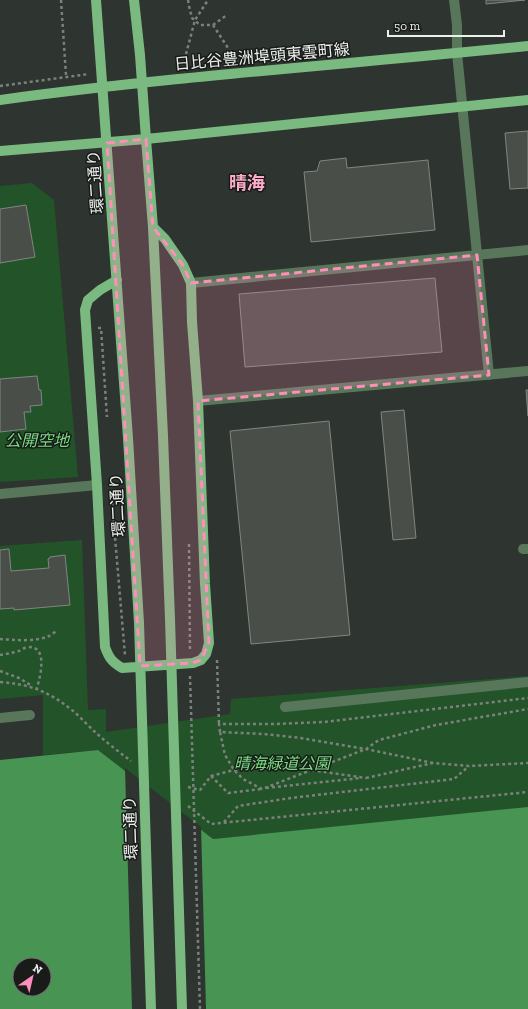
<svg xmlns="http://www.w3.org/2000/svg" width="528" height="1009" viewBox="0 0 528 1009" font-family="'Zilla Slab','Noto Sans JP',serif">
<rect width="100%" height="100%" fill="#2e342f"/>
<path fill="#235429" d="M32,183L54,200L78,477L0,482V186Z
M82,540L88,710L106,709V732L230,714L231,699L528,676V808L213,839L98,750L43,755V695L0,699V546Z"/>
<path fill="#489452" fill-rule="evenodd" d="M98,750L213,839L528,807V1009H0V760ZM20,965H44V989H20Z"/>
<path fill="#2e342f" d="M125,768L201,827L206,1009H132Z"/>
<path fill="#494e49" stroke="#808680" d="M486,0H525L486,4Z
M528,131V188L510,189L505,133Z
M346,158L347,168L428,160L435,230L311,242L304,172L317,171L320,161Z
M26,205L35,257L0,263V209Z
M435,278L442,352L245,367L239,294Z
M37,376L39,390H41L42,405L30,406L31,412H24L26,429L0,432V379Z
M526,390H528V416Z
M404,410L416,538L393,540L381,412Z
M329,421L350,635L251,644L230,431Z
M9,549L11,571L49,568L48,559L50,558V557L65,555L70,605L14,610V608L0,609V550Z"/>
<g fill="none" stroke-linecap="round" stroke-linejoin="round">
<path stroke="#7c817c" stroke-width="2.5" stroke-dasharray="3 3" stroke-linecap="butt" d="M61,0L66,75
M188,0L189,6L192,18L200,25H213L230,51
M213,25L227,15
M186,54L195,20L208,0
M0,86L89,74
M98,328H101L107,417
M112,502L125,655
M189,544L190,651
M0,639C15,640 35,642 49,636C52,635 55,632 57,630
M0,655C6,654 12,653 19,651C21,650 24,648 27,647C49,645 40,677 37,688
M217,660L219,724
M0,671L19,678L32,686
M190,676L200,1009
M0,682C27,684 46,690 68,707C78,714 86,724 95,732C106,742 119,752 131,761
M220,732L219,724H276L324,722L528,698
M433,763L366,749L301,738L264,734L220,732L225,755L234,770L243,779L262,789L366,749L379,740L436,725L528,709
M211,776L228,793L261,789
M366,778L433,763L469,766L528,763
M188,787L200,790L211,776L234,770L272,767L311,770L366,778
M266,788L361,778
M188,806L211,824L528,792
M224,822L238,806L291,798L454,779L469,766"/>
<path stroke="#58775a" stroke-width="10" d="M454,0L457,25V53L489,375
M191,283L528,250
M198,401L528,371
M0,494L97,485
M523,549H528
M285,707L528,682
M0,718L30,715"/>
<path stroke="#7aba80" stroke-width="10" d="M96,0L128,438L139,623L151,1009
M134,0L140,55L146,139L153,227L163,436L170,619L182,1009
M0,100C175,76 352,64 528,46
M0,151L146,139L528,100
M117,280L100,290L88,300L85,310L97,485L105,647C109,658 112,662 122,668L193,663L201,660L206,654L209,643L205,584L198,401L192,322L191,283L183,265L165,239L153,227"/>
</g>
<path fill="#ff8eba" fill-opacity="0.2" stroke="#ff8eba" stroke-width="3" stroke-dasharray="8 5" stroke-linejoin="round" d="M146,139L153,227L183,265L191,283L477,255L489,375L198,401L209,643L201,660L193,663L140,666L107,143Z"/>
<g text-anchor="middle" stroke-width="3" stroke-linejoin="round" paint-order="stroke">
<g font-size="16" fill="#ecf0ec" stroke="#181b18">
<text transform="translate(262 56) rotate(-5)" y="6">日比谷豊洲埠頭東雲町線</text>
<text transform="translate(95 182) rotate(-94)" y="6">環二通り</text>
<text transform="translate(117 505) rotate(-93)" y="6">環二通り</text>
<text transform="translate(130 828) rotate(-92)" y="6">環二通り</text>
</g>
<g font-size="16" font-style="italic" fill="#77db82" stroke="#181b18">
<text x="37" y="446">公開空地</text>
<text x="282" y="769">晴海緑道公園</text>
</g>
<g font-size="18" font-weight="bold" fill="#fcacc8" stroke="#181b18">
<text x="247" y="189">晴海</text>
</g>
</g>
<g transform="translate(32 977) rotate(34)"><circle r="19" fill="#181b18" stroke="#6d706d"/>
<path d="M0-3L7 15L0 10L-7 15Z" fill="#ff8eba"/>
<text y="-6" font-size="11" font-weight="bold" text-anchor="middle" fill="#ecf0ec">N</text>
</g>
<path d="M388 30v6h116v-6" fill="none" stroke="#ecf0ec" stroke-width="2"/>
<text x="394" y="30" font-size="12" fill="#ecf0ec" stroke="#181b18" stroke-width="3" paint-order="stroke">50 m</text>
</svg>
